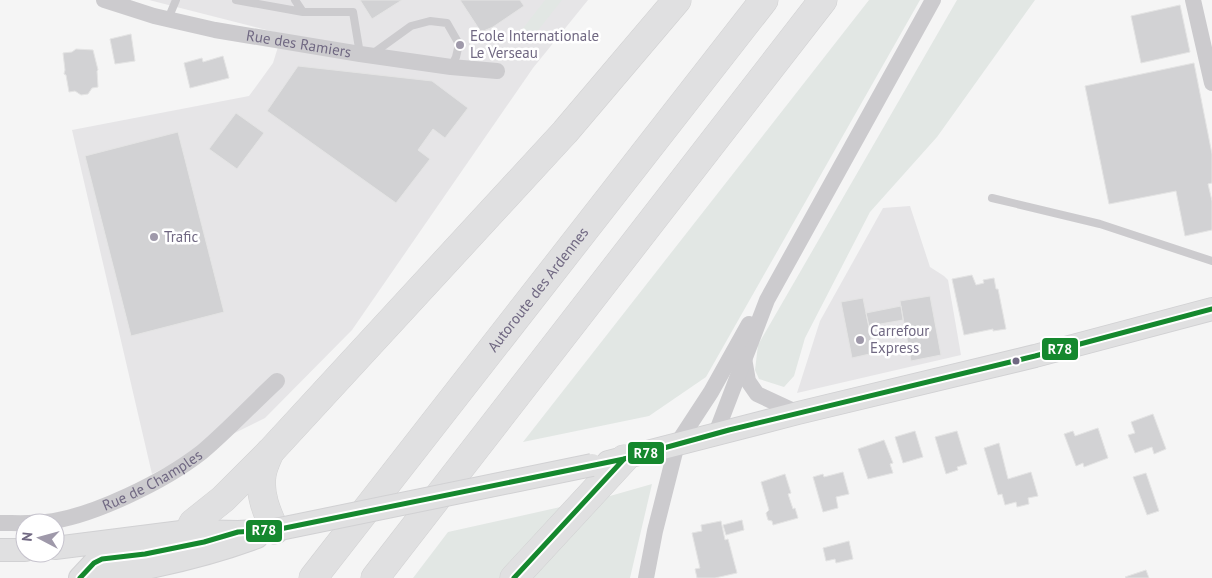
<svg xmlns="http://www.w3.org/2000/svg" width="1212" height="578" viewBox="0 0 1212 578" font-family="'PT Sans',sans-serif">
<rect width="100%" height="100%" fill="#f5f5f5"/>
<path fill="#e6e5e7" d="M149,0H588L533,68L352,330L265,418L152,474L72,130L249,96L273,63L282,34Z
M910,206L930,267L944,276L948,280L961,355L797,393L820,321L883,208Z"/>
<path fill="#e2e7e4" d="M545,0H562L528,43L517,36Z
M869,0H920L706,377L649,416L523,442Z
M957,0H1035L937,137L870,212L805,338L794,376L784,387L759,379L755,370L758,345Z
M652,484L630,578H413L448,532L610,496Z"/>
<path fill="#d2d2d4" stroke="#e4e4e4" d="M360,0H402L372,19Z
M460,0H520L524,6L493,27L481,32Z
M1180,5L1190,52L1141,63L1131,16Z
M131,34L135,61L115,64L110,39Z
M76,49L93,50L98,70L97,71L98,87L92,88L88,94L81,95L75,91L69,92L66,75L64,74L65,70L63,53L72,52Z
M223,56L229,78L190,88L184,63L202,58L203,62Z
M1194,63L1212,154V183L1208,184L1212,201V230L1185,236L1176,191L1109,204L1085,86Z
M298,66L432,81L468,108L445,138L433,129L418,150L430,159L396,203L267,111Z
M236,113L264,133L237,169L209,149Z
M178,132L224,312L131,336L85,156Z
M972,275L976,285L984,283L983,280L994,278L996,289H998L1006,329L993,331V329L964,335L952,279Z
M930,296L941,355L911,361L900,301Z
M863,298L874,353L852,358L841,302Z
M901,306L903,320L869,326L866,313Z
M1153,414L1166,449L1154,454L1152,447L1135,453L1128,435L1135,433L1131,422Z
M1098,428L1108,458L1084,467L1083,463L1076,466L1064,434L1073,431L1075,436Z
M915,431L923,457L903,463L895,437Z
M957,431L967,464L957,467L958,470L946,474L935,437Z
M884,440L893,463L890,464L893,473L868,479L858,449Z
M999,443L1008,479L1031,472L1038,496L1028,498L1029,504L1017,507L1016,502L1005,505L1002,494L998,495L984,448Z
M843,472L849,494L836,497L838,508L823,512L813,477L823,474L824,477Z
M1146,473L1159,511L1147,515L1133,477Z
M785,474L791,493L788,494L793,509L795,508L798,518L773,525L772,521L768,520L766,513L769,510L761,482Z
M742,520L744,530L726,535L723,525Z
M721,521L725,540L728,539L737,573L715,578H697L695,569L700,568L692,533L702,531L701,525Z
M849,541L853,559L836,563L835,559L826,561L823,548Z
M1146,570L1149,578H1126L1125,577Z"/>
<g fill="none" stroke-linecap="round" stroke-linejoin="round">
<defs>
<path id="secondary" d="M608,462L798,413L1035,356L1212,309
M55,548L189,531L238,532L275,530
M0,550H25
M80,578L94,563L102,559L157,552
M91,578C147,569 204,557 257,537"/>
<g id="motorway">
<path d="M270,452C267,459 263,467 262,475C259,494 267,513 275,530"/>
<path d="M189,531L193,523L223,499L270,452L565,132L677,0"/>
<path id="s3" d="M313,578L764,0"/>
<path d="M375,578L823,0"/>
<path d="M514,578L624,459"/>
</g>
</defs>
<use href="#secondary" stroke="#d1d1d3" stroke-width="24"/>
<use href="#motorway" stroke="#d1d1d2" stroke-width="29"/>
<path stroke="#cccbce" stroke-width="8" d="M236,0L303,12L295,0
M303,12H353L360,54
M168,19L176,0
M372,52H375L411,26L430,21L447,23L459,44L456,57L451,67
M992,198L1100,224L1212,261"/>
<g stroke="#cccbce" stroke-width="16">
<path id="s1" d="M104,0L154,16L215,30L360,54L451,67L497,71"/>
<path d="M1193,0L1212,83"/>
<path d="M744,358L748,381L757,394L798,413"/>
<path d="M716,433L767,300L933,0"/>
<path id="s2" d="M0,523C15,523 31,524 46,522C92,517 165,481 202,452C228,430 252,404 277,381"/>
<path d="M646,578L655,531L677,444L711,392L749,324"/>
</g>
<use href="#secondary" stroke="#e0e0e1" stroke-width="22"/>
<use href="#motorway" stroke="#e0e0e1" stroke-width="28"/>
<defs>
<path id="secondary-bridge" d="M275,530L592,465"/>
</defs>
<use href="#secondary-bridge" stroke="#d1d1d3" stroke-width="24" stroke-linecap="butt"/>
<use href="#secondary-bridge" stroke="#e0e0e1" stroke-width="22"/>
<defs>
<path id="bus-1" d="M80,578L94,563L102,559L145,554L204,542L238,532L275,530L624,459L729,430L1035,356L1212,309
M514,578L624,459"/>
</defs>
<use href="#bus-1" stroke="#fff" stroke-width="9"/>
<use href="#bus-1" stroke="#15882e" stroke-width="5"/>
</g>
<g fill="#9f99aa" stroke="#fff" stroke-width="2">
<circle cx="460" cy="45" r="5"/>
<circle cx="154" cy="237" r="5"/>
<circle cx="860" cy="340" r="5"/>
</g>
<circle fill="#706882" stroke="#fff" stroke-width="2" cx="1016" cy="361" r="4.5"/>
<g text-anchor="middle" stroke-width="5" stroke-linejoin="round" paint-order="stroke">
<g font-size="15" fill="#706882" stroke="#fff" text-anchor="start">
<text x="470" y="41">Ecole Internationale<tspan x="470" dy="17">Le Verseau</tspan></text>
<text x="164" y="242">Trafic</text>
<text x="870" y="336">Carrefour<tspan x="870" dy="17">Express</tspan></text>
</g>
<g font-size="15" fill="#706882" stroke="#fff">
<text dy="5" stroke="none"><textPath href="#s1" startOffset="200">Rue des Ramiers</textPath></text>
<text dy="5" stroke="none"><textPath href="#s3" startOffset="366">Autoroute des Ardennes</textPath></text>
<text dy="5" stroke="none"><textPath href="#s2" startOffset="161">Rue de Champles</textPath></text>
</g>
</g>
<g stroke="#fff" stroke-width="2">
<rect x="1041" y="337" width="38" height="24" rx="5" fill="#15882e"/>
<rect x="627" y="441" width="38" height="24" rx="5" fill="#15882e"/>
<rect x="245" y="519" width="38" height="24" rx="5" fill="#15882e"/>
</g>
<g font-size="14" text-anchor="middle" font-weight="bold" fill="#fff">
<text x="1060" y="354">R78</text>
<text x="646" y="458">R78</text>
<text x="264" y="535">R78</text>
</g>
<g transform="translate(40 538) rotate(276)"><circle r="24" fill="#ffffff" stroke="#c6c3cd"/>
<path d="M0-4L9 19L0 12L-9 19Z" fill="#9f99aa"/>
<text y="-8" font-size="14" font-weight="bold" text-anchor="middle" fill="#706882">N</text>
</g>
</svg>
